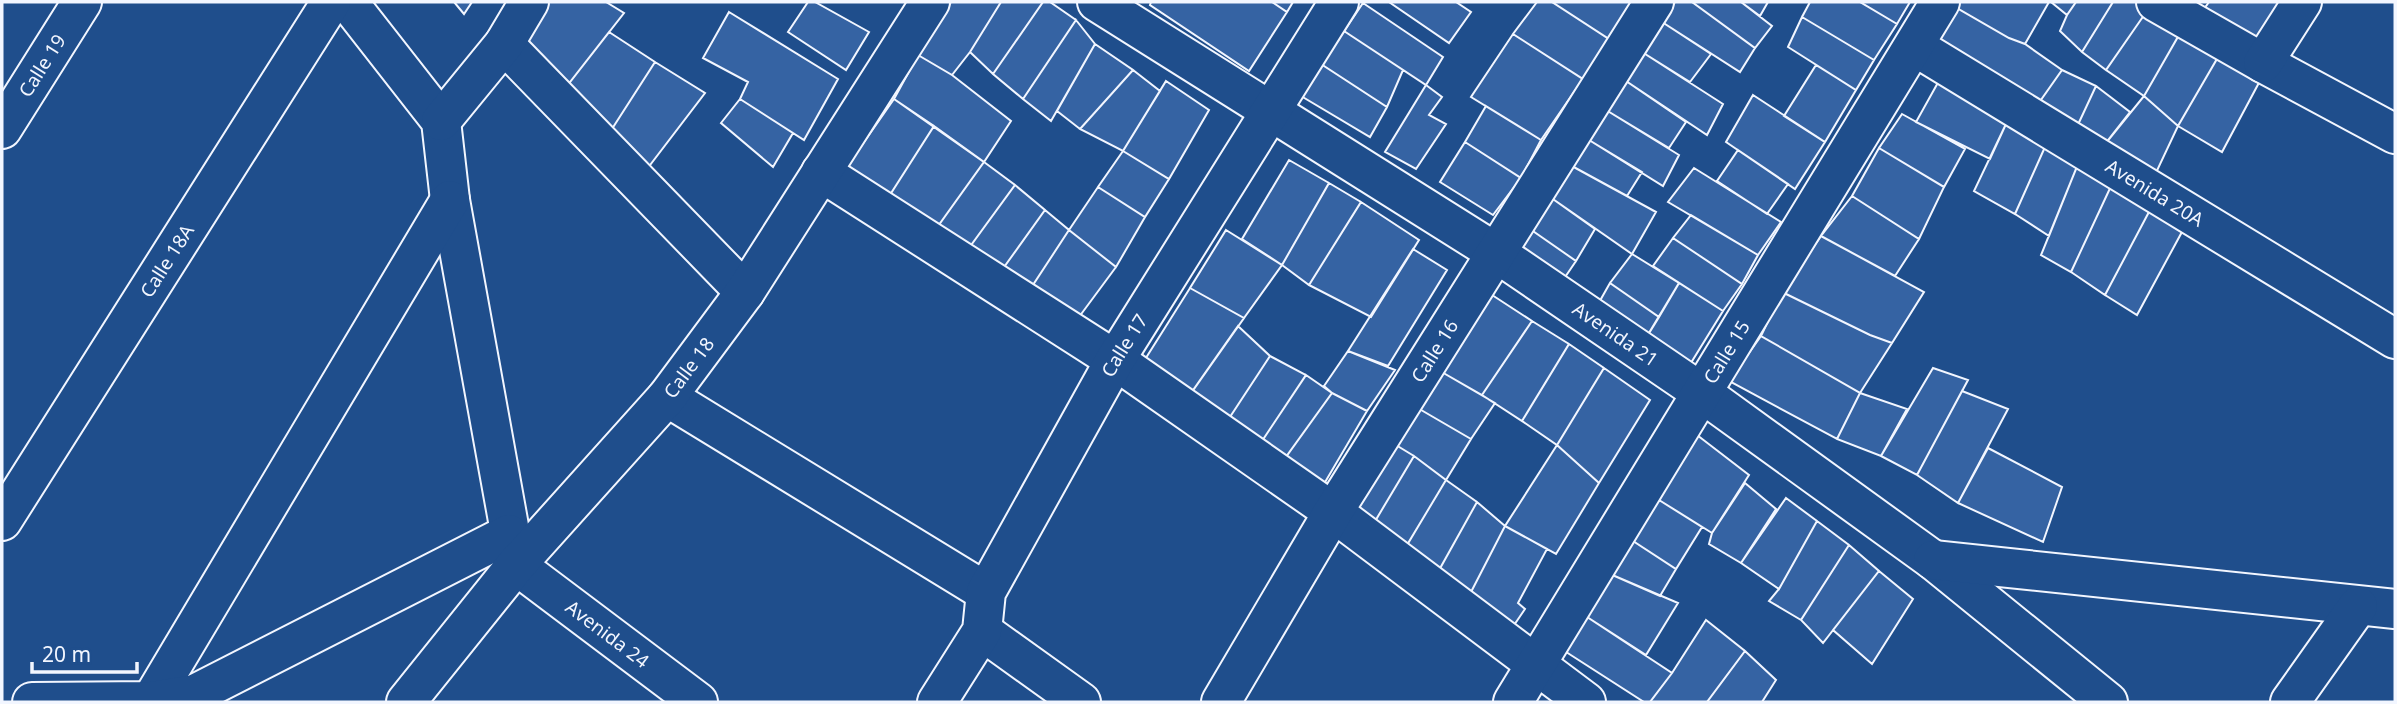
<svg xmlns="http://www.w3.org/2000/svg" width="2397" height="704" viewBox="0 0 2397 704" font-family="'Noto Sans',sans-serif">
<rect width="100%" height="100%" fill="#1f4e8c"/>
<path fill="#3563a3" stroke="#f2f6ff" stroke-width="2" d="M454,2H472L464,14Z
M540,2H606L624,13L563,91L512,44Z
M808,2H815L869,32L846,70L788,32Z
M951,2H1001L970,52L952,75L918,55Z
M1001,2H1043L993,74L970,52Z
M1043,2H1050L1076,20L1023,99L993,74Z
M1151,2H1272L1287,12L1249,71L1150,5Z
M1272,2H1293L1287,12Z
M1389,2H1456L1471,12L1449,43Z
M1537,2H1552L1609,39L1583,79L1513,34Z
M1552,2H1631L1609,39Z
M1675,2H1692L1755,48L1740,72L1662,22Z
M1692,2H1741L1772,26L1755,48Z
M1741,2H1768L1760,16Z
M1810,2H1860L1897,24L1874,60L1802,17Z
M1860,2H1910L1897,24Z
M1960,2H2049L2025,44L2009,38L1957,8Z
M2051,2H2076L2067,15Z
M2076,2H2113L2082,52L2060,31L2067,15Z
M2113,2H2137L2149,8L2106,70L2082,52Z
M2209,2H2286L2261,40L2204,9Z
M1363,3L1443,57L1426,85L1344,31Z
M1957,8L2009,38L2025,44L2062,70L2036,107L1935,49Z
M2149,8L2183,28L2144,96L2106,70Z
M729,12L838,79L804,140L740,99L748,82L703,58Z
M1802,17L1874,60L1856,90L1788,47Z
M1076,20L1095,44L1051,121L1023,99Z
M1662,22L1711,54L1690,82L1642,52Z
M2183,28L2221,52L2178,126L2144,96Z
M1344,31L1403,70L1387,107L1321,64Z
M609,32L655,62L610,132L563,91Z
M1513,34L1583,79L1541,140L1471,97Z
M1095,44L1133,70L1080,129L1057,111Z
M1642,52L1723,104L1707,135L1623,79Z
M2221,52L2262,77L2222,152L2178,126Z
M918,55L952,75L1011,121L984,162L894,99Z
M655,62L705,93L647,169L610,132Z
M1321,64L1387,107L1370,137L1301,96Z
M1816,65L1856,90L1825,142L1784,116Z
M1133,70L1160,91L1123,151L1080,129Z
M2062,70L2096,86L2075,131L2036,107Z
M1623,79L1686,122L1669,148L1606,110Z
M1940,79L2006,124L1990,159L1916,122Z
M1166,81L1209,110L1169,179L1123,151Z
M1426,85L1442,97L1429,115L1446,124L1416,169L1385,152Z
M2096,86L2130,112L2101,149L2075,131Z
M1753,95L1825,142L1795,189L1726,142Z
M2144,96L2178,126L2154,177L2101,149Z
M740,99L793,133L773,167L721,123Z
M894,99L934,126L888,198L841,175Z
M1486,106L1541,140L1521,178L1465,142Z
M1606,110L1679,155L1663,186L1589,140Z
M1902,114L1965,149L1944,187L1879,148Z
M2006,124L2045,147L2015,214L1974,191Z
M934,126L984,162L936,229L888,198Z
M1589,140L1642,172L1627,196L1570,165Z
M1465,142L1521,178L1493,215L1440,182Z
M2045,147L2078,164L2049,236L2015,214Z
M1879,148L1944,187L1919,239L1852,196Z
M1738,150L1788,184L1767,214L1717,181Z
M1123,151L1169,179L1145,217L1098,187Z
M1289,160L1329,183L1282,265L1242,239Z
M984,162L1015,185L969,248L936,229Z
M2078,164L2112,184L2071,272L2041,255Z
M1570,165L1656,212L1632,254L1550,197Z
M1694,168L1781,222L1758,255L1668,202Z
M1329,183L1361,202L1309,285L1282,265Z
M2112,184L2150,210L2105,295L2071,272Z
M1015,185L1045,210L1002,270L969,248Z
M1098,187L1145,217L1116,267L1069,230Z
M1852,196L1919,239L1895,276L1821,236Z
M1550,197L1595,229L1576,261L1530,229Z
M1361,202L1419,240L1371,317L1309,285Z
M1045,210L1069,230L1031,288L1002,270Z
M2150,210L2183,230L2137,315L2105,295Z
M1691,215L1758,255L1742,284L1673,238Z
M1530,229L1576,261L1559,286L1512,257Z
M1069,230L1116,267L1079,317L1031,288Z
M1226,230L1282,265L1244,318L1190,288Z
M1821,236L1924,292L1892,343L1870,335L1782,292Z
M1673,238L1742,284L1723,311L1653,266Z
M1413,249L1447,270L1388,366L1348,351Z
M1632,254L1679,283L1659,317L1610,283Z
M1610,283L1659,317L1646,338L1597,306Z
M1679,283L1723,311L1689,366L1646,338Z
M1190,288L1244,318L1189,396L1144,361Z
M1782,292L1870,335L1892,343L1860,393L1761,336Z
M1489,293L1532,321L1482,395L1440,371Z
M1532,321L1569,344L1522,421L1482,395Z
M1238,326L1270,356L1228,420L1189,396Z
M1761,336L1860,393L1837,439L1729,381Z
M1569,344L1604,368L1557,445L1522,421Z
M1348,351L1395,370L1367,411L1332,393L1324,386Z
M1270,356L1306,375L1260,444L1228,420Z
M1604,368L1650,400L1599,483L1557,445Z
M1933,368L1968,380L1917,475L1881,456Z
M1440,371L1495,403L1471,439L1416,407Z
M1306,375L1332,393L1283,461L1260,444Z
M1962,391L2008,409L1958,503L1917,475Z
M1332,393L1367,411L1321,489L1283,461Z
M1860,393L1907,409L1881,456L1837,439Z
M1416,407L1471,439L1446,480L1414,456L1391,442Z
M1697,435L1749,475L1712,533L1659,500Z
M1391,442L1414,456L1371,528L1346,512Z
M1557,445L1599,483L1556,554L1505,526Z
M1988,448L2062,487L2043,542L1958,503Z
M1414,456L1446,480L1404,550L1371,528Z
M1446,480L1477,502L1438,572L1404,550Z
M1745,483L1776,509L1741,563L1709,544L1712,533Z
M1786,498L1817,521L1779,589L1741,563Z
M1659,500L1702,527L1676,569L1630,539Z
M1477,502L1505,526L1470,594L1438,572Z
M1817,521L1849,545L1801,620L1769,601L1779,589Z
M1505,526L1547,549L1518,603L1525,609L1510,631L1470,594Z
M1630,539L1676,569L1660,596L1610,574Z
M1849,545L1879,571L1823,643L1801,620Z
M1879,571L1913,599L1872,664L1833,630Z
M1610,574L1678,603L1646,655L1584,615Z
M1584,615L1672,673L1650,702H1644L1563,650Z
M1706,620L1745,651L1707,702H1650L1672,673Z
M1745,651L1776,680L1762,702H1707Z"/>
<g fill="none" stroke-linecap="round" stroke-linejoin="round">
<defs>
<g id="minor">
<path id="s1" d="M348,2L441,121L450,200L516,565L698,702"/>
<path id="s2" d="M1097,2L1495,252L1702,393L1933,560L2108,702"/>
<path d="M2156,2L2263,63L2395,134"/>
<path d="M504,44L745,292"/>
<path id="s3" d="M1914,46L2395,339"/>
<path d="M2263,63L2302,2"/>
<path d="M441,121L504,44L529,2"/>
<path id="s4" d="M2,129L82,2"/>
<path d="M821,172L1115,360L1333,512L1586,702"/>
<path d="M667,397L986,592"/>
<path id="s5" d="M2,521L331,2"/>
<path d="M1933,560L2395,609"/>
<path d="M982,631L1081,702"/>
<path d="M151,701L450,200"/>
<path d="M32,702L151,701L195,694L509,534"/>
<path id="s6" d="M406,702L516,565L667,397L745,292L930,2"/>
<path id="s7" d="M937,702L982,631L986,592L1115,360L1339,2"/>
<path id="s8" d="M1221,702L1333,512L1654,2"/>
<path id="s9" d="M1513,702L1940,2"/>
<path d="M2290,702L2358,606"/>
</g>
</defs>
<use href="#minor" stroke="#f2f6ff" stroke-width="42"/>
<use href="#minor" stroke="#1f4e8c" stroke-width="38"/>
</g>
<g text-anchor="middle" stroke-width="5" stroke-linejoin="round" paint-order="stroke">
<g font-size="19" fill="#f2f6ff" stroke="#1f4e8c">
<text dy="7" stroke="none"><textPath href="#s4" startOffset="75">Calle 19</textPath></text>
<text dy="7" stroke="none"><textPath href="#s3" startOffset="282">Avenida 20A</textPath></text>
<text dy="7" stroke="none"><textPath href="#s5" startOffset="308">Calle 18A</textPath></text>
<text dy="7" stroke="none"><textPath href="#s2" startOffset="616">Avenida 21</textPath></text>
<text dy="7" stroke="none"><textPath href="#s7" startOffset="406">Calle 17</textPath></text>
<text dy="7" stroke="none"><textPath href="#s8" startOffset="411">Calle 16</textPath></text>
<text dy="7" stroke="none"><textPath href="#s9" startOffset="410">Calle 15</textPath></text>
<text dy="7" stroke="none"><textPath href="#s6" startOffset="438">Calle 18</textPath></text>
<text dy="7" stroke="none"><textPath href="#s1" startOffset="716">Avenida 24</textPath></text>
</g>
</g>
<rect width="2397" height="704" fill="none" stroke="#f2f6ff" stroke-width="7"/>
<path d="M32 662v10h105v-10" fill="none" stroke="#f2f6ff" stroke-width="3.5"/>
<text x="42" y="662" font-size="21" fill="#f2f6ff" stroke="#1f4e8c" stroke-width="5" paint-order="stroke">20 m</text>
</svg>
